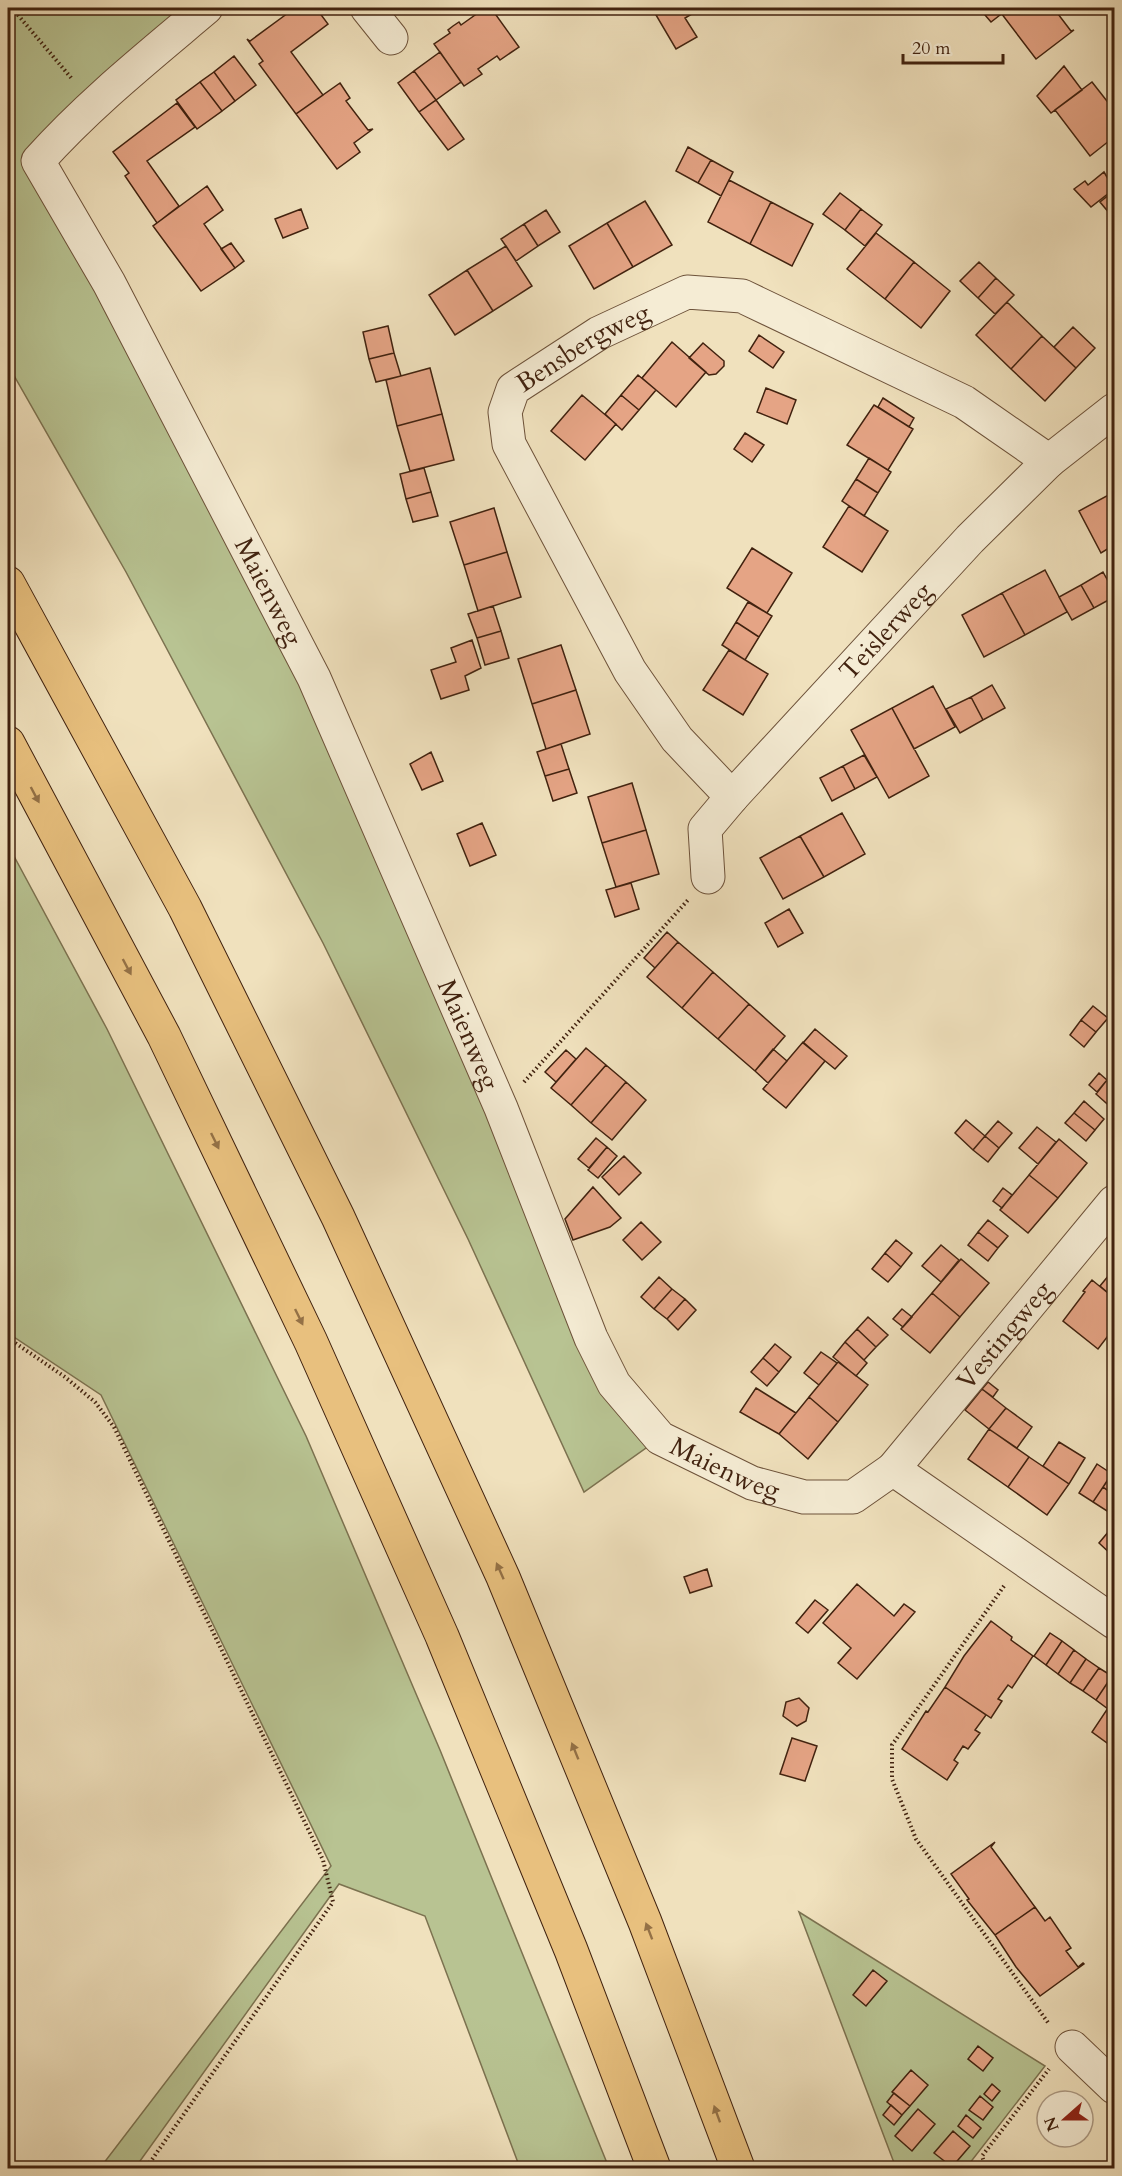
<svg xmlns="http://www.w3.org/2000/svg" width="1122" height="2176" viewBox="0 0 1122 2176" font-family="Cardo,serif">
<rect width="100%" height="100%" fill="#f0e1bd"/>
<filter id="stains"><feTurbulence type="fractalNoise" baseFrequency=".00333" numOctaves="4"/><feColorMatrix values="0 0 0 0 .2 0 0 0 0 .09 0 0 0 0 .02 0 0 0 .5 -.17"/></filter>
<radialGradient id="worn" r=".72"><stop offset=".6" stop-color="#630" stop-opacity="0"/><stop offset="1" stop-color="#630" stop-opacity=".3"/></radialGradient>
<path fill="#b8c392" stroke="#7c7250" stroke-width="1.5" d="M8,8H206L38,162L314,678L591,1338L660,1438L584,1492L468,1239L323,943L126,572L8,365Z
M8,845L107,1029L306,1436L440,1750L609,2168H520L425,1916L339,1884L135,2168H100L331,1866L101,1395L8,1333Z
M799,1912L1045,2066L966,2168H896Z"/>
<path fill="#e5a485" stroke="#41220f" stroke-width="1.5" d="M291,8H316L328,24L291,52L323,95L296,114L259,64L263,61L247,39L250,41L288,13L286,11Z
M485,8H491L519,47L500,60L497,56L478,69L482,74L464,86L434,44L450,33L448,30L453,26L459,22L461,25Z
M669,8H689L692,14L685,18L697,37L676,49L656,15Z
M979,8H1009L991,22Z
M1009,8H1058L1061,12L1058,14L1071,31L1074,30L1036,59L1001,13Z
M440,52L461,82L436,100L414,71Z
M234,56L256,85L235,101L214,72Z
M1064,66L1082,90L1051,113L1037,96Z
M414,71L436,100L419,112L398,83Z
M214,72L235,101L222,111L200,82Z
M200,82L222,111L197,129L176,100Z
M1092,82L1114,110V137L1090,156L1055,110Z
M340,83L350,98L346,101L368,130L373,129L354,143L360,152L337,169L296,114Z
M436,100L464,139L448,150L419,112Z
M177,103L195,127L147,161L179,206L157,223L125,176L129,173L113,152Z
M688,147L711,160L698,183L676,171Z
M711,160L733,172L721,196L698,183Z
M1104,172L1114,189L1091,207L1074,189L1085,181L1088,185Z
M729,180L771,202L750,244L708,222Z
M207,186L223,210L204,224L235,268L201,291L153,226Z
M1114,191V211L1110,214L1100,202Z
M840,193L861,209L845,230L823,214Z
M645,201L672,245L633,267L607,223Z
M771,202L813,224L792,266L750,244Z
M301,209L308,228L283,238L275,219Z
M861,209L882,225L865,246L845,230Z
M546,210L560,232L538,246L524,224Z
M607,223L633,267L594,289L569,246Z
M524,224L538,246L516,261L501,239Z
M876,233L914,262L885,299L847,269Z
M231,243L244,261L235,268L221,249Z
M506,246L532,286L493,311L467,270Z
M914,262L950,291L921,328L885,299Z
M979,262L996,278L978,298L960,281Z
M467,270L493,311L455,335L429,295Z
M996,278L1014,295L995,314L978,298Z
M1007,302L1042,336L1011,369L976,335Z
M388,326L394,353L369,359L363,332Z
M1073,327L1095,348L1076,368L1054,347Z
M759,335L784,352L773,368L749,351Z
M1042,336L1076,368L1045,401L1011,369Z
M672,342L706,372L676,407L642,378Z
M703,343L724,361V366L716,374L709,375L689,358Z
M394,353L401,376L376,382L369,359Z
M430,368L442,414L397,426L386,380Z
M638,375L656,390L639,410L621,395Z
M766,388L796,400L787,424L757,412Z
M582,395L616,424L585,460L551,431Z
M621,395L639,410L622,430L605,414Z
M883,398L914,418L909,427L878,407Z
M874,405L913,429L888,470L847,445Z
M442,414L454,460L410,471L397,426Z
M745,433L764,445L752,462L734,449Z
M869,458L891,472L878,493L856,479Z
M424,468L431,492L406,499L400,474Z
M856,479L878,493L864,516L842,501Z
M431,492L438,516L413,522L406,499Z
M1114,492V545L1101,553L1079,511Z
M849,506L888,531L862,572L823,547Z
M494,508L507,552L464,565L450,522Z
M752,548L792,573L767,613L727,588Z
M507,552L521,597L478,611L464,565Z
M1045,570L1067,612L1025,635L1002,593Z
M1103,572L1114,592V597L1094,608L1081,585Z
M1081,585L1094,608L1072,620L1059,597Z
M1002,593L1025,635L984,657L962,615Z
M748,602L772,616L759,637L736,622Z
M493,606L501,631L477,638L468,614Z
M736,622L759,637L745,660L722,645Z
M501,631L509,658L485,665L477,638Z
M472,640L481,668L465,676L469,690L441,699L431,670L456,662L451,648Z
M561,645L576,690L532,704L518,659Z
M729,650L768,674L743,715L703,690Z
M992,685L1005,708L983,720L971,697Z
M933,686L955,727L914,749L892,708Z
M576,690L590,734L546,749L532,704Z
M971,697L983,720L960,733L946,709Z
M892,708L929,776L889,798L851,730Z
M561,744L569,769L545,776L537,752Z
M431,752L443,781L422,790L410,764Z
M864,755L877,777L855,789L843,766Z
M843,766L855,789L832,801L820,778Z
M569,769L577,793L553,801L545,776Z
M632,783L646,830L602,843L588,797Z
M842,813L865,854L824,877L800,836Z
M482,823L496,855L470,866L457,834Z
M646,830L659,874L616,887L602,843Z
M800,836L824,877L783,899L760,858Z
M631,883L639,909L615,917L606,890Z
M789,909L803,933L778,947L765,923Z
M667,932L678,942L655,968L644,958Z
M678,942L713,972L682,1008L647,977Z
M713,972L749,1004L718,1039L682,1008Z
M749,1004L785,1036L755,1071L718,1039Z
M1093,1006L1108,1018L1096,1032L1081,1020Z
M1081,1020L1096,1032L1084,1047L1070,1035Z
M815,1029L847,1056L835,1069L803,1043Z
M803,1042L825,1061L786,1108L763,1089Z
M586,1048L606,1065L571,1105L551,1088Z
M773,1049L787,1061L768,1083L755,1071Z
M566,1050L576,1059L556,1082L545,1072Z
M606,1065L626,1082L591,1123L571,1105Z
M1114,1071V1110L1096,1094Z
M1099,1073L1107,1080L1097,1092L1089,1085Z
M626,1082L646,1100L612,1140L591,1123Z
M1084,1101L1104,1119L1095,1130L1074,1113Z
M1074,1113L1095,1130L1086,1141L1065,1123Z
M966,1120L985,1136L973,1150L955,1133Z
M998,1121L1012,1133L999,1148L985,1136Z
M1037,1127L1056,1142L1038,1164L1019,1148Z
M985,1136L999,1148L988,1162L973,1150Z
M596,1138L607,1147L589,1168L578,1159Z
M1059,1139L1087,1163L1058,1198L1029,1175Z
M607,1147L617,1156L598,1178L588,1170Z
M624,1156L641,1173L619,1195L602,1177Z
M1029,1175L1058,1198L1028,1233L1000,1210Z
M593,1187L621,1218L610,1227L573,1240L565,1219Z
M1003,1188L1012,1195L1002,1208L993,1201Z
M988,1220L1008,1236L998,1248L978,1232Z
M641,1222L661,1242L642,1260L623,1240Z
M978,1232L998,1248L988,1261L968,1245Z
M896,1240L912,1253L901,1267L885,1253Z
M941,1245L959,1260L941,1282L922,1266Z
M885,1253L901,1267L888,1282L872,1269Z
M961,1259L989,1283L960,1317L932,1293Z
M1109,1275L1114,1279V1298L1100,1286Z
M659,1277L672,1289L654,1309L641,1297Z
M1092,1280L1114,1298V1328L1098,1349L1063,1321L1085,1292L1083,1291Z
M672,1289L685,1299L667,1319L654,1309Z
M932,1293L960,1317L930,1353L901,1329Z
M685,1299L696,1310L678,1330L667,1319Z
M902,1309L912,1317L903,1327L893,1319Z
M868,1317L888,1335L876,1347L857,1329Z
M857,1329L876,1347L864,1360L845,1342Z
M845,1342L867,1363L856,1376L833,1357Z
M775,1344L791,1357L779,1372L763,1358Z
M821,1352L837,1363L819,1385L804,1373Z
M763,1358L779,1372L767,1386L751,1372Z
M838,1362L868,1385L838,1422L809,1397Z
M988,1382L998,1390L993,1397L982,1389Z
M756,1388L796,1413L779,1434L740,1412Z
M982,1389L1006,1408L989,1429L965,1410Z
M809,1397L838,1422L808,1459L779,1434Z
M1006,1408L1032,1427L1017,1448L989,1429Z
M989,1429L1029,1457L1008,1487L968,1459Z
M1059,1442L1085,1458L1069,1484L1043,1466Z
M1029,1457L1069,1484L1047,1515L1008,1487Z
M1097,1464L1112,1474L1093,1502L1079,1493Z
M1114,1470V1495L1103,1487Z
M1103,1487L1114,1495V1500L1107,1511L1093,1502Z
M1114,1525V1557L1099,1543Z
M707,1569L712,1586L690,1593L684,1577Z
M857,1584L894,1616L904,1604L915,1612L857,1679L838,1663L851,1648L823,1623Z
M815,1600L828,1610L808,1633L796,1623Z
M991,1621L1012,1637L1011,1640L1033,1656L1012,1688L1008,1685L998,1699L1002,1701L991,1718L945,1687L964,1656Z
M1050,1633L1062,1641L1046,1665L1034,1656Z
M1062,1641L1074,1650L1058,1674L1046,1665Z
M1074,1650L1086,1659L1070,1683L1058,1674Z
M1086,1659L1099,1668L1083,1691L1070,1683Z
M1099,1668L1112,1676L1096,1700L1083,1691Z
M1112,1676L1114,1679V1699L1108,1709L1096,1700Z
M945,1687L986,1715L975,1730L980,1733L968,1749L963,1746L954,1760L958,1763L947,1780L902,1749L926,1711L928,1712Z
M799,1698L809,1708L806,1721L797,1726L783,1716L786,1702Z
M1114,1699V1748L1092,1732Z
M792,1738L817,1746L805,1781L780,1774Z
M995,1842L991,1847L1035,1907L995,1935L967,1900L969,1899L951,1874Z
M1035,1907L1045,1921L1050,1917L1071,1948L1066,1951L1078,1967L1083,1963L1084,1964L1040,1996L1016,1967L995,1935Z
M873,1970L887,1981L866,2006L853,1995Z
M978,2046L993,2058L983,2071L968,2059Z
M911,2070L928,2085L910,2106L892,2092Z
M992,2084L1000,2091L992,2101L984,2094Z
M894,2093L910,2106L902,2115L887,2102Z
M980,2096L993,2107L983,2120L969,2110Z
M891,2105L902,2115L894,2125L883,2115Z
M918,2109L935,2124L912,2151L895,2136Z
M966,2115L981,2128L973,2138L958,2126Z
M953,2131L970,2146L952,2167L934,2153Z"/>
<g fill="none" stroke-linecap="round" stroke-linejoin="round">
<defs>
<g id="minor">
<path id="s1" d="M206,8C148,57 89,104 38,161L109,283L314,678L501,1108L591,1338L614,1384L660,1438L752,1483L804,1497H853L893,1469L1114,1622"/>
<path d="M367,8L391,38"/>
<path id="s2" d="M732,797L677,739L630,671L509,444L505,412L513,389L599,333L687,292L742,296L964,402L1049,461"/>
<path id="s3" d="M708,877L705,829L732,797L970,539L1049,461L1114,410"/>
<path id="s4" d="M893,1469L1114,1202"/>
<path d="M1072,2047L1114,2087"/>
</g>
<path id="highway" d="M8,583L185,908L338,1217L503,1577L645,1922L738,2168
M8,743L164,1036L311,1342L442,1636L571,1950L654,2168"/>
</defs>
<use href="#minor" stroke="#6d523a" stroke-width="35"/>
<use href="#highway" stroke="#41220f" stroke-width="35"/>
<path stroke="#41220f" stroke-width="4" stroke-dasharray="1.5 3" stroke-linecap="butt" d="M12,8L73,80
M524,1082L688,900
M8,1338L65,1377L95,1402L114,1427L323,1860L333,1902L146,2168
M1004,1586L892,1745V1779L916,1839L1049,2024
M986,2168L982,2156L1049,2069"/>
<use href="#minor" stroke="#f5ecd4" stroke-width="33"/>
<use href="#highway" stroke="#e8c07e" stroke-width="33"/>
</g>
<defs><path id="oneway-solid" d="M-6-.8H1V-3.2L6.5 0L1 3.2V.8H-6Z" transform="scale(1.5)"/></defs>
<g fill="#947146">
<use href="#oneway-solid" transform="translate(35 795) rotate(62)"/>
<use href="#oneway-solid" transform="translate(127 967) rotate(62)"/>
<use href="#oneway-solid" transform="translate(215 1141) rotate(64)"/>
<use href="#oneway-solid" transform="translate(299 1317) rotate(64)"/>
<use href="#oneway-solid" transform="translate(500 1571) rotate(-114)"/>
<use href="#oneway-solid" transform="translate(575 1751) rotate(-112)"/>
<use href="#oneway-solid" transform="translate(649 1931) rotate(-111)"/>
<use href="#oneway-solid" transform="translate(717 2114) rotate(-110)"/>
</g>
<g text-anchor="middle" stroke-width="4.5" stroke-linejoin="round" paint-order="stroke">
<g font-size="26" fill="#41220f" stroke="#f5ecd4">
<text dy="9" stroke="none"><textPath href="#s2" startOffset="558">Bensbergweg</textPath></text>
<text dy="9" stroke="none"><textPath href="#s1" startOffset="716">Maienweg</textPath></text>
<text dy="9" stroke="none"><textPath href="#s3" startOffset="316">Teislerweg</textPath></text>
<text dy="9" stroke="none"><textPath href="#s1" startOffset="1202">Maienweg</textPath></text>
<text dy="9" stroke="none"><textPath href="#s4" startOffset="174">Vestingweg</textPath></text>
<text dy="9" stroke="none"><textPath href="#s1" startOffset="1724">Maienweg</textPath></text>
</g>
</g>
<rect width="1122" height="2176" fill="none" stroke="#f0e1bd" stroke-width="30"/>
<rect x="9" y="9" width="1104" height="2158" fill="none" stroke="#41220f" stroke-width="3"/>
<rect x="15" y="15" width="1092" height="2146" fill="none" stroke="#41220f" stroke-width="1.5"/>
<g transform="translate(1065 2119) rotate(249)"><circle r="28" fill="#f5ecd4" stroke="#ad9b85" stroke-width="1.5"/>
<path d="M0-4.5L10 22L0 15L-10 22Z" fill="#8f2418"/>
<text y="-9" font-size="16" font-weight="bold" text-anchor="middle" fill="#41220f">N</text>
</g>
<path d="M903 54v9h100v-9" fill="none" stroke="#41220f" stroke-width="3"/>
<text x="912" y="54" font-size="18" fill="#41220f" stroke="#f5ecd4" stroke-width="4.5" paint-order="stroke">20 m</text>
<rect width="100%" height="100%" filter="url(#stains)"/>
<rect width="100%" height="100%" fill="url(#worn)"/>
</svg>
